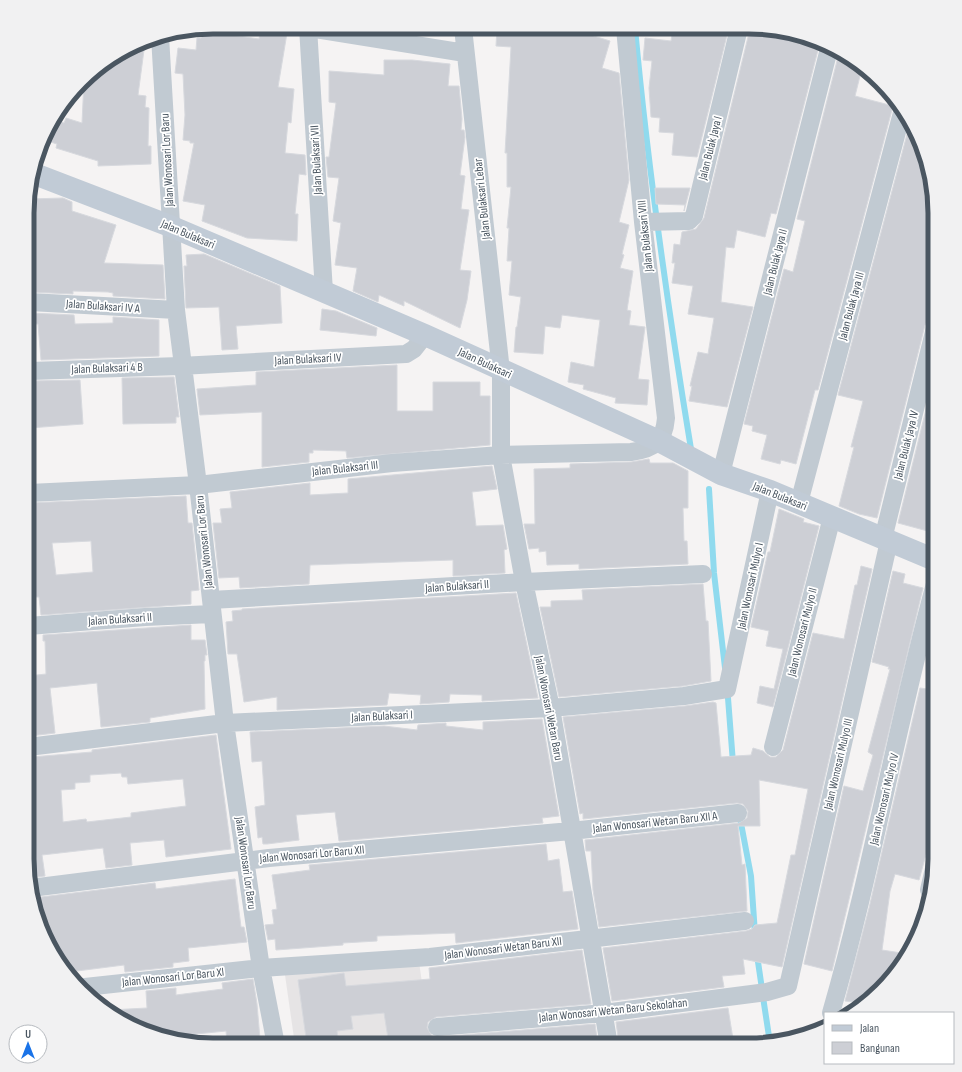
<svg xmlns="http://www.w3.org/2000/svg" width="962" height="1072" viewBox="0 0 962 1072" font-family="'Sofia Sans Condensed',sans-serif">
<rect width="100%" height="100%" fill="#f5f3f3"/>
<path fill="#e6e4e5" d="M419,962L431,1045H295L285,975Z"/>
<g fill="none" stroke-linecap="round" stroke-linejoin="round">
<path stroke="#90daee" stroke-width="6" d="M635,28C648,169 668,309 691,449
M709,489L714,573L725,668
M728,698L733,763
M740,818L751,876L755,934
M757,955L762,989
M763,997L770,1043"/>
</g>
<path fill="#cdcfd5" stroke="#d7d9de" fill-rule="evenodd" d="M213,27H226L225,34L259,39L261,27H288L278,87L294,89L291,123L288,122L285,153L305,155L306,175L299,174L295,214H298L297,241L247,238L202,221L205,205L183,201L194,143H190V141L183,140L185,115L183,74L175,73L178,48L196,50L197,38H201L202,29Z
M497,28H568L610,41L602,68L619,73L629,180L619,222L629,225L622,254L624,255L620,268L633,271L627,310L631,311L629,325L645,327L638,379L649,380L647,405L615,403L616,398L583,389L584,385L568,382L571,362L594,367L600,320L562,315L560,328L545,326L543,354L514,352L516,327H517L521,297L509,295L512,261H507L509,228H507L511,187H507V153H505L511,47L496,46Z
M673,28L728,31L697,157L672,155L674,133L659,132L660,118L651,117L649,88L652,61L643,60L645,38L671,41Z
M751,30L781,38L783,32L819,46L776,214L771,213L765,237L737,230L734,248L726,247L721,302L753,307L727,407L689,401L692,386H690L698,352L708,354L714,318L688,314L693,286L672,283L675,263H672L674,244L680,245L682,232L696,229L704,218L749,33Z
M133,48L144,50L138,95L146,96L145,107L149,108L148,146H151V164L98,166V161L56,148L57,144L44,140L53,119L64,123L66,118L82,123L84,81L90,73Z
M839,53L852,58L862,68L855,96L893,106L818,390H815L796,464L781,460L780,464L761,459L767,435L752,431L753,426L744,424L784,269L793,272L805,221L797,219Z
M384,60H412L450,64L448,86H459L462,119L461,130H464L465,137L460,175L465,176L461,209L469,210L460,270L471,271L467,300L460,328L404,301V306L379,295L378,302L353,291L357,268L335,265L341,223L333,221L339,178L328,177L326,157H329L336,103L329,102V71L384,75Z
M910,123L925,153L935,201V318L928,320L925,325L877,518L859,514L839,506L854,447H851L863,401L838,395Z
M655,188H690L684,211L685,205L656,204Z
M63,198L72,202V211L116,225L104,263L163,265L165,299L113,296V293L108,292L73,291V294L30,292L32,227L30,228V199Z
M204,254L280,286L282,323L236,326L238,349L222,350L219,307L186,308L184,266H187L186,255Z
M322,309L336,311L377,328L376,336L320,330Z
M30,313L74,315L75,324L113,323V317L159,320V356L41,360L38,324H30Z
M397,365V411H433V382H480V396H490V445L347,458L346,451L313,450V453H309V462L262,467V412L200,415L197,389L256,385V372Z
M935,373V533L898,523Z
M174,377L179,417H176V423L123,424L122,378Z
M80,380L83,424L29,428L30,381Z
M649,459L650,463H673L688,471V508H683L684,541H687L688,564L579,569V564L547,565L546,551L539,552V548L529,549L524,524H535L534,469L570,468V464L631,462Z
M492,466L497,489L472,492L476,526L503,525L507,549L504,550L505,573L453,576V560L310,565L309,584L240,588L239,577L219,578L213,523H222L220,509L232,508L230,492L310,483V495L348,493V479Z
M186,496L188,523H192L199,590L191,591V604L41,615L39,597H29V560H31L29,503ZM91,541L93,572L56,575L52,543Z
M779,509L804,519L803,522L819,526L773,707L757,703L760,686L774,689L783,649L766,646L769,631L751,627L768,552H770Z
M861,566L872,569L782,967L743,959L745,974L722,976L724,987L612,1001L603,948L746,931L752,929L755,925L777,923L791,855H795L808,789L759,780L760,826H738L742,865L745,864L747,911L599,927L593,890L591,851H586L585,840L739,823L747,818L748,811L743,804L737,803L583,819V813L580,814L563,717L685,706L713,702L716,703L721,757L751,755L753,748L763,751L770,757H776L783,750L813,633L844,639L855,585H857Z
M893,571L905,574L903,583L923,588L832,971L804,964L844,786L863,791L873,755L868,752L890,669H888L889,667L872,662Z
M703,584L706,621H708L711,681L683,686L559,697L540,607H551V601L583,600L582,590Z
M516,593L538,698L482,701V695L450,694L449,702L420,704L421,695L389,693L387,705L277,710V697L244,702L237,654H228L226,622L233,621L232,611L242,610V609Z
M191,625V640H205L207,655H205V661H204L205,709L150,718V722L101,727L97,683L50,688L55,733L30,736L28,676L46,674L45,641H43V635Z
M935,627V655L928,654Z
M920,688L935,690V822L919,880L895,874L890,891L882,950L908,954L862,1003L845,1001L869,908Z
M542,719L559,816L542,818L543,823L339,841L335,812L296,815L299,840L267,844H263L262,837L258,838L255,807L265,805L262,761L252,762L250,732L384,726L417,730L418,725L446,723V726L483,730V722Z
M216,735L231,849L166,857L164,840L130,843L132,865L106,868L103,848L42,855L45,876L29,878L28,761H32V757L92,752V750ZM121,773L122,777H127L128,784L183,779L186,806L131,813V817L87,822L86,819L63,822L61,790L75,789V783L90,782V775Z
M546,844L548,861L559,859L563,892L572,891L578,929L456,943L455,933L377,936V941L343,943V945L276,950L275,939L268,940L265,925L274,924L272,910L277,909L272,875L310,870L309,865Z
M235,879L241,927H244L247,942L188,948L189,961L173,963V967L125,972L124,965L69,972L58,962L37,919L33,898L155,883L156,889Z
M582,950L591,1004L436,1017L428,1022L427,1028L432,1036L438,1037L595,1024L598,1045H389L384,1013L351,1016L353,1029L337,1031L339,1045H307L298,980L344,973L346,986L430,979L429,968Z
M253,979L257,1004L260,1039L227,1042L226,1031L186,1035V1040L120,1020L110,1010L147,1008L146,991L176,988V995L223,989L222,983Z
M728,1008L734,1045H619L616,1022Z"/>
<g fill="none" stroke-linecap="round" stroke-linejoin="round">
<path stroke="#c1cad2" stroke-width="18" d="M303,27L465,53
M308,27L324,292
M463,28L501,371V455L524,582L551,708L609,1045
M160,36L176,310L198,485L225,723L261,968L276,1045
M643,222L689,221L694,216L739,28
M30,302L176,310
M30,371L180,366L406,354L414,349L425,335
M721,474L829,49
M29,493L198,485L392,463L501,455L631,452C654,449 664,442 666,418L643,222L625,28
M799,503L903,109
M883,539L935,328
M211,600L524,582L703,574
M28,626L145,617L212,614
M28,747L225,723L551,708L684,696L727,689L770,491
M773,747L832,517
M31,888L269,858L571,831L738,813
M929,890L935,864
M85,987L261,968L430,957L745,921
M831,1013C872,871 896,726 935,584
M437,1027L604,1013L767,992L788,986L889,541"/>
<path stroke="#c1cbd6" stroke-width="22" d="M32,173L170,226L425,335L659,441L721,474L770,491L935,560"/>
</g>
<g text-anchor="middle" stroke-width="3.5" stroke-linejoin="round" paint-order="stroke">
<g font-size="12" fill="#4a5661" stroke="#fff">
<text transform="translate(710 148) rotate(-76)" y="4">Jalan Bulak Jaya I</text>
<text transform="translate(167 160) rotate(-93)" y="4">Jalan Wonosari Lor Baru</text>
<text transform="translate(316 160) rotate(-93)" y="4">Jalan Bulaksari VII</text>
<text transform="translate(482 199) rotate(-96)" y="4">Jalan Bulaksari Lebar</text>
<text transform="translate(188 234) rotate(23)" y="4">Jalan Bulaksari</text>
<text transform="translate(645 236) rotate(-96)" y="4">Jalan Bulaksari VIII</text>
<text transform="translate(775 262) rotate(-76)" y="4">Jalan Bulak Jaya II</text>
<text transform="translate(103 306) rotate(4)" y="4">Jalan Bulaksari IV A</text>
<text transform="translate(851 306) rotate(-75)" y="4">Jalan Bulak Jaya III</text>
<text transform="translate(308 359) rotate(-3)" y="4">Jalan Bulaksari IV</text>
<text transform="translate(485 363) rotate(25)" y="4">Jalan Bulaksari</text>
<text transform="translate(107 368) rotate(-2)" y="4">Jalan Bulaksari 4 B</text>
<text transform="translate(906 445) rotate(-76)" y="4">Jalan Bulak Jaya IV</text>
<text transform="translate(345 468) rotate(-6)" y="4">Jalan Bulaksari III</text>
<text transform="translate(780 496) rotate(22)" y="4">Jalan Bulaksari</text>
<text transform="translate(204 542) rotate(-96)" y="4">Jalan Wonosari Lor Baru</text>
<text transform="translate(457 586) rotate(-4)" y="4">Jalan Bulaksari II</text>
<text transform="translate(750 586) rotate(-78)" y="4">Jalan Wonosari Mulyo I</text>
<text transform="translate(120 619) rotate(-4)" y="4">Jalan Bulaksari II</text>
<text transform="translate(802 632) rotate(-76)" y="4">Jalan Wonosari Mulyo II</text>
<text transform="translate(549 708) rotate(79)" y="4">Jalan Wonosari Wetan Baru</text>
<text transform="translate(382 716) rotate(-3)" y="4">Jalan Bulaksari I</text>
<text transform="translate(838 764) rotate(-77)" y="4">Jalan Wonosari Mulyo III</text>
<text transform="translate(884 799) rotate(-77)" y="4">Jalan Wonosari Mulyo IV</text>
<text transform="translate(655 822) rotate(-6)" y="4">Jalan Wonosari Wetan Baru XII A</text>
<text transform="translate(312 854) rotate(-5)" y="4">Jalan Wonosari Lor Baru XII</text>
<text transform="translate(246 863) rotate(82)" y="4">Jalan Wonosari Lor Baru</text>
<text transform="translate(503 948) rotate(-7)" y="4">Jalan Wonosari Wetan Baru XII</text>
<text transform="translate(173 977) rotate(-6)" y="4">Jalan Wonosari Lor Baru XI</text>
<text transform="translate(613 1010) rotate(-6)" y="4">Jalan Wonosari Wetan Baru Sekolahan</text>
</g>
</g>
<path d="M0 0H962V1072H0ZM213 34H749A179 179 0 0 1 928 213V859A179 179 0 0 1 749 1038H213A179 179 0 0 1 34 859V213A179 179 0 0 1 213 34Z" fill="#f1f1f2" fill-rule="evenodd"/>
<path fill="none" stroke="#4a5661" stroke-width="5" d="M213 34H749A179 179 0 0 1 928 213V859A179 179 0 0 1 749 1038H213A179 179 0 0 1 34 859V213A179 179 0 0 1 213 34Z"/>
<rect x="824" y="1012" width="130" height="52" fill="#ffffff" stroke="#b7bbc0"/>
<rect x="832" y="1025" width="20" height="6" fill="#c1cbd6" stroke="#b7bbc0"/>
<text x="860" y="1032" font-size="12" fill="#4a5661">Jalan</text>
<rect x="832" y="1042" width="20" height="12" fill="#cdcfd5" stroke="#b7bbc0"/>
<text x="860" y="1052" font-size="12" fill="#4a5661">Bangunan</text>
<g transform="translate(28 1044)"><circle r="19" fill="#ffffff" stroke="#b7bbc0"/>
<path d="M0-3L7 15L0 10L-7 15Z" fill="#1a73e8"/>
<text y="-6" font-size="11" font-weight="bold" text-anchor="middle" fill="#4a5661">U</text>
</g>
</svg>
